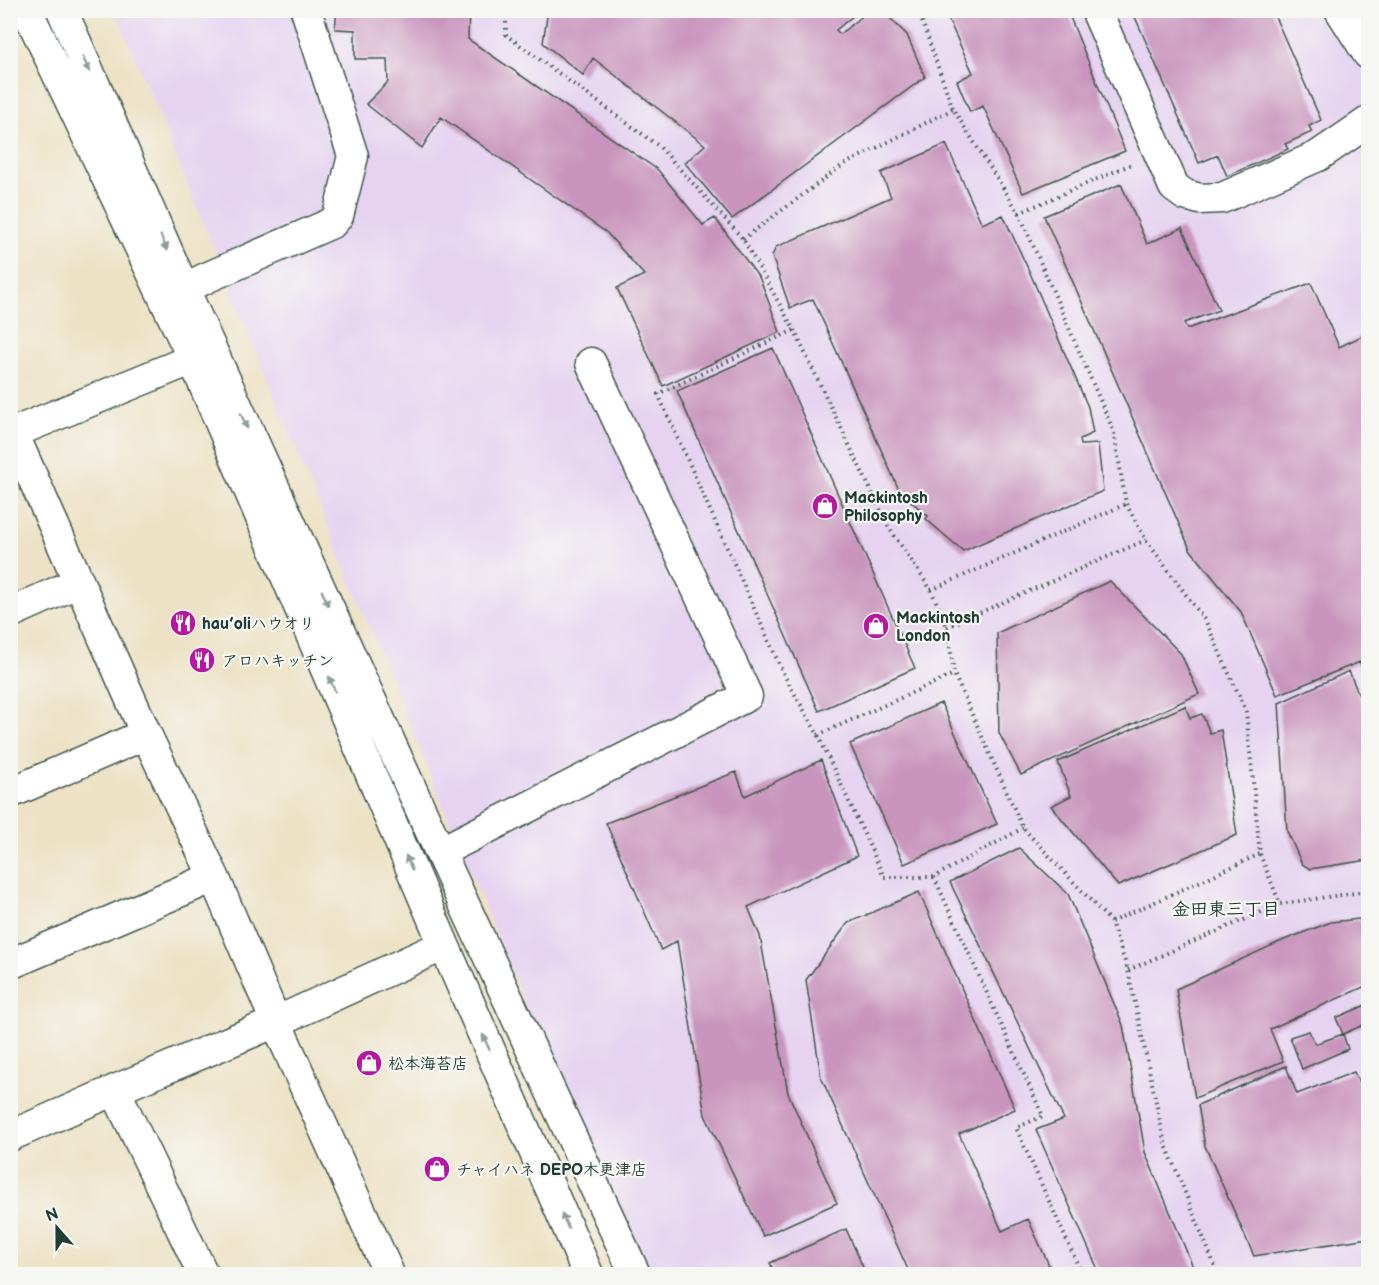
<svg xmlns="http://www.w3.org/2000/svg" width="1379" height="1285" viewBox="0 0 1379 1285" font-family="'Balsamiq Sans','Klee One',sans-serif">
<rect width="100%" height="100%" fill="#f6f6f2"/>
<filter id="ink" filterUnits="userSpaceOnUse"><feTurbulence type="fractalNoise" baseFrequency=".0167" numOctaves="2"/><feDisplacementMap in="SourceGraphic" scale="12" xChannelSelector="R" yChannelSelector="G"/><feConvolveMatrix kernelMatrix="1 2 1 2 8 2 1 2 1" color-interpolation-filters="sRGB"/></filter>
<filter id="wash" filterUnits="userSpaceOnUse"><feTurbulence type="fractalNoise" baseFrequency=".008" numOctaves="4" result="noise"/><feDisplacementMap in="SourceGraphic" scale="24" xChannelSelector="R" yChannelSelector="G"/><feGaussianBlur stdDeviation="1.35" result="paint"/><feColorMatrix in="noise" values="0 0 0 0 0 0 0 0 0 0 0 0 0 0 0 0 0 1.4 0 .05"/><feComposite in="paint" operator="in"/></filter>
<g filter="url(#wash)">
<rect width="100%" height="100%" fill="#ede2c5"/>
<path fill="#e5d3f1" d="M116,11H1356L1368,30V1274H652L536,1032Z"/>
<g id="blocks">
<path fill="#c995be" d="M337,10H469L468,39L658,170L703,225L715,218L760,279L780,332L663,386L617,288L644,275L607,233L441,117L422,148L366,104L388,82L387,59H355V30L335,29Z
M548,10H860L836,30L840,34L870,10H882L907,35L925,77L732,219L685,163L705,145L593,58L583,75L543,43Z
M944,10H1067L1125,151L1023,193L983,106L970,112L957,81L973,73Z
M1132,10H1272L1321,120L1309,126L1312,132L1285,144L1288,149L1227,176L1218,155L1199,163Z
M946,144L982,224L1003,215L1030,273L1088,407L1093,433L1080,439L1081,445L1098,444L1103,491L963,551L926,519L928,516L900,492L813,299L790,308L772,256L776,247L891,197L881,173Z
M1121,184L1147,244L1182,228L1219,310L1184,323L1187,329L1311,283L1339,347L1364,335L1368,346V677L1362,668L1360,662L1277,695L1241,612L1190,549L1044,216Z
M773,348L915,668L819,711L677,391Z
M1110,581L1181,654L1199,694L1021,775L999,733L997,633Z
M1349,671L1368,717V860L1310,869L1302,864L1287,831L1279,703Z
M941,703L997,824L904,864L850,744Z
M1185,706L1190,718L1202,714L1210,733L1221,730L1237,835L1118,886L1051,806L1071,796L1058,762Z
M821,760L857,856L748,907L760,936L788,1093L837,1203L763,1236L705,1115L677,941L661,950L606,823L736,772L745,796Z
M1019,848L1068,894L1123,1025L1145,1152L1196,1274H1100L1036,1130L1064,1119L950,882Z
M919,892L1015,1109L959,1134L1002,1231L1028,1219L1053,1274H910L821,1077L806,980L848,923Z
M1368,918V985L1270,1029L1283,1061L1195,1098L1176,989L1284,940L1331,922Z
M1368,1004V1023L1343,1034L1336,1018Z
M1309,1031L1315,1044L1343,1034L1348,1049L1302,1069L1290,1037Z
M1286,1066L1297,1094L1354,1072L1368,1104V1238L1254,1256L1205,1146L1198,1105Z
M846,1229L866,1274H775L770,1263Z"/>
</g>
</g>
<g filter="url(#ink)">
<use href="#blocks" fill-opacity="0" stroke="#3e564a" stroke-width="1.5"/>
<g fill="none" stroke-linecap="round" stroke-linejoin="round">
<defs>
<path id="minor" d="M27,10L193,359L444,945L588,1274
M62,10L184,289L440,852L635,1274
M1096,10L1174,187L1185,195L1200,199L1222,198L1318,156L1368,122
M1340,10L1368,54
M184,289L206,278L332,223L338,216L353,156L306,10
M13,433L146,734L214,877L276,1022L389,1274
M10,434L193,359
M10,613L79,582
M10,793L146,734
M440,852L747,696L591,363
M10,964L214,877
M115,1090L203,1274
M10,1136L115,1090L276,1022L444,945"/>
</defs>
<use href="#minor" stroke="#3e564a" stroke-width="33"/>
<path stroke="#3e564a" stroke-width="4" stroke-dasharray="1.5 4.5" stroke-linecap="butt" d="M506,10V35L660,147L743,239L794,330L888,526L931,590L947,627L954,674L1023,828L1111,922L1128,970L1164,1140L1218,1274
M918,10L953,109L1019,213L1114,432L1126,504L1146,540L1206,622L1246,711L1260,854L1280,904L1368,891
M1019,213L1134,163
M743,239L843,165L953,109
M794,330L658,394L784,675L818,735L884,877H934L1023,828
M931,590L1126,504
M947,627L1146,540
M818,735L954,674
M934,877L1043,1116L1016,1128L1082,1274
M1111,922L1260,854
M1128,970L1280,904
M1362,1274L1368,1273"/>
<use href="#minor" stroke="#fff" stroke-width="30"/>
</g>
<defs><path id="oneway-solid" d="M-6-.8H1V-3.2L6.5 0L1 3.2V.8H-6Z" transform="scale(1.5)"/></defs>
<g fill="#8f9e9a">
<use href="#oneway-solid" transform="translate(86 64) rotate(66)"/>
<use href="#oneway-solid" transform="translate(164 243) rotate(66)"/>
<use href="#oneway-solid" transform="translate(244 421) rotate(66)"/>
<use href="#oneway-solid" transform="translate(325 598) rotate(66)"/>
<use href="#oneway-solid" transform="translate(332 684) rotate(-113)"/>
<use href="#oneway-solid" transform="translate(409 863) rotate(-113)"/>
<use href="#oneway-solid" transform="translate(486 1042) rotate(-114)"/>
<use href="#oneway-solid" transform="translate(565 1221) rotate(-114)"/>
</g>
</g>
<defs>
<symbol id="shop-disc" viewBox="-11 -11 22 22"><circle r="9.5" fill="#b5179e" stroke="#f6f6f2"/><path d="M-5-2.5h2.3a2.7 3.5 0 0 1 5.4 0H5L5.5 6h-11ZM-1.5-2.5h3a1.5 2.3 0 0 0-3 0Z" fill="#fff"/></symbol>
<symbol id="restaurant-disc" viewBox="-11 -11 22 22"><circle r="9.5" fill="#b5179e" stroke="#f6f6f2"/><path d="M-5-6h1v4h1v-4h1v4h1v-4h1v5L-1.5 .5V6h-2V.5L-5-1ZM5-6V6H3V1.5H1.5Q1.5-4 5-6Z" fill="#fff"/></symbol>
</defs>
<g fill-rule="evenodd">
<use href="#shop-disc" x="810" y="491" width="30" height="30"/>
<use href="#restaurant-disc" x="168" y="608" width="30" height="30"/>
<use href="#shop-disc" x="861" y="611" width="30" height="30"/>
<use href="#restaurant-disc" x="187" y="645" width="30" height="30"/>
<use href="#shop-disc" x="354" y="1048" width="30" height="30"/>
<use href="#shop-disc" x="422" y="1154" width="30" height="30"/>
</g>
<g text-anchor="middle" stroke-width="4.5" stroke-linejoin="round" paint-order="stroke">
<g font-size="16" font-weight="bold" fill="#1f3d34" stroke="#f6f6f2" text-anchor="start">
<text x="844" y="503">Mackintosh<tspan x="844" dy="18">Philosophy</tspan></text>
<text x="896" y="623">Mackintosh<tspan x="896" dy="18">London</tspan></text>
<text x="202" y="629">hau’oliハウオリ</text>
<text x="222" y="666">アロハキッチン</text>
<text x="388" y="1069">松本海苔店</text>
<text x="456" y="1175">チャイハネ DEPO木更津店</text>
</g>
<g font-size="18" font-weight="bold" fill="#1f3d34" stroke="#f6f6f2">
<text x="1226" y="915">金田東三丁目</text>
</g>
</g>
<rect width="1379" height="1285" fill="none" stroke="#f6f6f2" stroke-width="36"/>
<g transform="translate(57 1228) rotate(339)" stroke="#f6f6f2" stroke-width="4.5" paint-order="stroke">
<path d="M0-4.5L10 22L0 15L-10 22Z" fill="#1f3d34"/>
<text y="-9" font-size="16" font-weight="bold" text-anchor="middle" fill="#1f3d34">N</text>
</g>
</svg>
